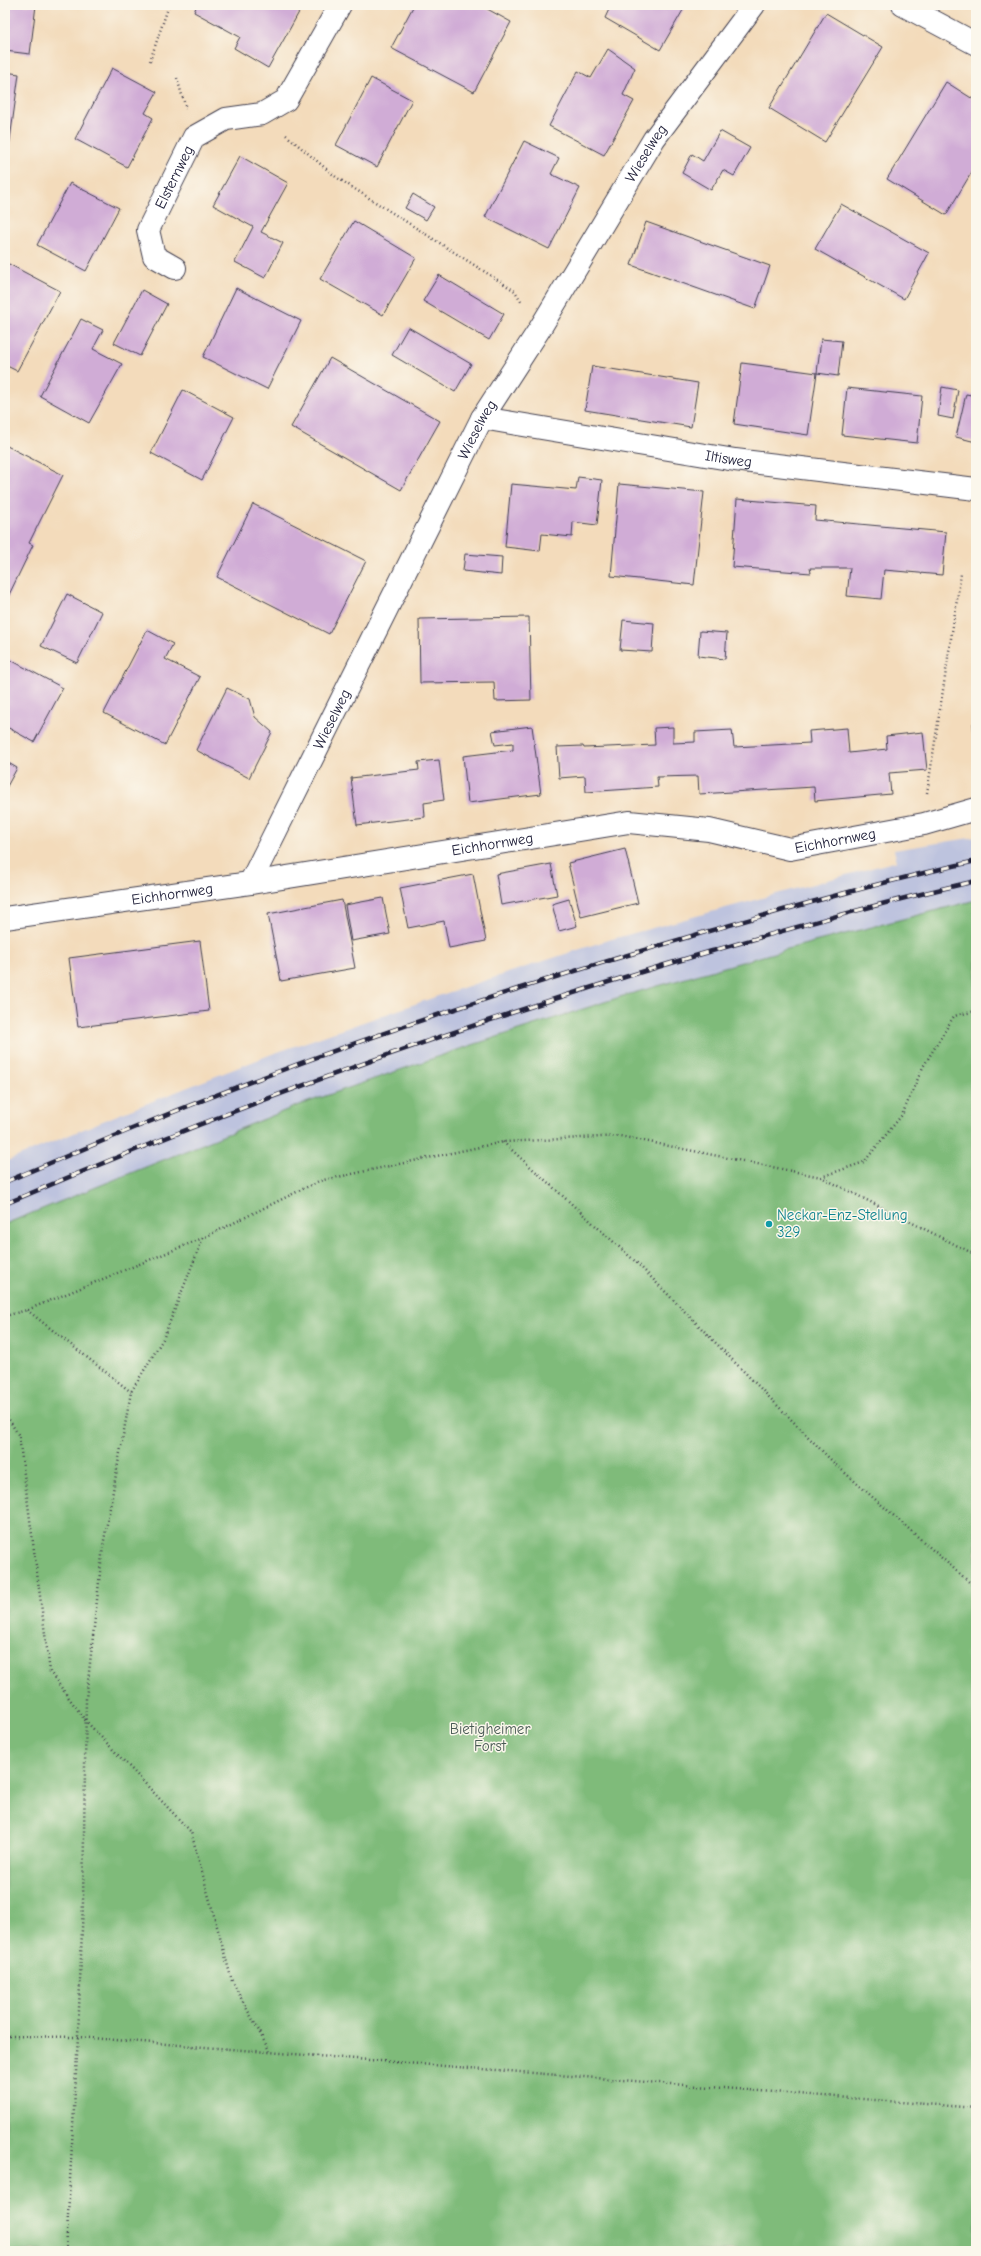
<svg xmlns="http://www.w3.org/2000/svg" width="981" height="2256" viewBox="0 0 981 2256" font-family="'Comic Neue',sans-serif">
<rect width="100%" height="100%" fill="#fbf7ec"/>
<filter id="ink" filterUnits="userSpaceOnUse"><feTurbulence type="fractalNoise" baseFrequency=".025" numOctaves="2"/><feDisplacementMap in="SourceGraphic" scale="8" xChannelSelector="R" yChannelSelector="G"/><feConvolveMatrix kernelMatrix="1 2 1 2 8 2 1 2 1" color-interpolation-filters="sRGB"/></filter>
<filter id="wash" filterUnits="userSpaceOnUse"><feTurbulence type="fractalNoise" baseFrequency=".012" numOctaves="4" result="noise"/><feDisplacementMap in="SourceGraphic" scale="16" xChannelSelector="R" yChannelSelector="G"/><feGaussianBlur stdDeviation="0.9" result="paint"/><feColorMatrix in="noise" values="0 0 0 0 0 0 0 0 0 0 0 0 0 0 0 0 0 1.4 0 .05"/><feComposite in="paint" operator="in"/></filter>
<g filter="url(#wash)">
<rect width="100%" height="100%" fill="#f3dbbb"/>
<path fill="#bdc3de" d="M976,837V900L791,948L623,996L457,1050L294,1107L5,1224V1162L110,1118L272,1054L438,996L605,941L897,861L894,850Z"/>
<path fill="#7fbb7a" stroke="#506e5a" d="M976,900V2251H5V1224L294,1107L457,1050L623,996L791,948Z"/>
<g id="blocks">
<path fill="#d0acd6" d="M5,5H36L30,54L5,51Z
M197,5H303L268,68L234,48L240,37L194,12Z
M414,5H480L511,22L474,92L391,48Z
M611,5H686L660,50L605,18Z
M826,13L883,47L825,142L769,108Z
M608,49L635,68L623,95L634,101L604,155L549,126L578,71L591,78Z
M112,68L157,92L145,113L153,118L127,167L75,139Z
M5,72L19,74L9,147L5,146Z
M371,78L412,100L377,167L336,145Z
M946,82L976,101V165L946,215L887,179Z
M720,131L750,148L734,176L723,170L711,190L682,173L692,154L703,161Z
M524,141L559,158L551,174L580,188L549,249L485,217Z
M240,156L288,183L261,232L283,243L265,278L235,262L253,227L213,205Z
M70,183L119,208L86,271L37,245Z
M413,194L434,207L426,220L405,208Z
M841,204L929,253L904,299L815,249Z
M354,221L416,258L383,315L320,279Z
M646,222L770,266L755,309L631,265Z
M5,262L60,291L17,371L5,365Z
M439,275L504,314L489,340L423,301Z
M236,288L301,321L267,389L203,357Z
M142,290L167,304L140,356L114,343Z
M81,319L103,330L93,349L122,364L89,423L40,396Z
M408,327L471,364L455,392L392,355Z
M821,339L842,341L838,376L817,373Z
M330,358L440,421L401,490L291,427Z
M742,363L817,373L808,435L734,424Z
M592,366L698,383L691,427L585,410Z
M942,387L958,390L953,419L938,416Z
M847,388L922,396L917,443L842,435Z
M183,390L234,417L202,480L151,453Z
M966,394L976,396V442L956,437Z
M7,446L63,475L29,543L33,545L5,603V450Z
M578,477L602,480L597,525L573,522L572,537L542,534L540,551L505,547L511,484L576,490Z
M619,484L704,492L694,585L611,576Z
M737,499L816,506L815,520L946,532L942,575L884,570L881,599L847,596L850,568H810L811,573L732,567Z
M253,504L366,561L329,634L217,577Z
M465,554L502,557L501,575L463,571Z
M67,594L102,612L77,663L41,646Z
M529,617L531,700L495,701L494,682L420,683L419,619Z
M623,620L654,623L652,652L620,650Z
M147,630L173,644L165,659L200,677L165,745L104,713Z
M700,631L727,633L725,659L698,656Z
M5,657L63,688L34,742L5,726Z
M227,688L250,699L255,717L272,732L249,778L196,750Z
M976,722V758H975L973,723Z
M532,726L541,794L468,803L463,756L513,750V743L495,745L492,731Z
M673,727V743L695,742V732L732,730L734,747L810,743L809,731L847,728L849,753L887,749L886,736L923,732L927,770L889,773L891,794L815,801L814,787L699,794L698,776L657,777L658,787L586,792L585,776L559,778L557,747L583,746L584,748L655,745L654,728Z
M439,760L444,800L424,803L425,817L357,825L351,778L419,770L418,762Z
M5,761L17,768L5,790Z
M625,849L638,903L581,917L568,863Z
M551,864L557,895L501,905L496,874Z
M473,874L486,941L449,948L444,921L408,928L400,888Z
M383,898L390,934L351,941L345,905Z
M569,899L577,926L559,931L552,904Z
M342,900L355,968L281,981L268,914Z
M200,941L209,1011L78,1027L69,958Z"/>
</g>
</g>
<g filter="url(#ink)">
<use href="#blocks" fill-opacity="0" stroke="#413e4e" stroke-width="1"/>
<g fill="none" stroke-linecap="round" stroke-linejoin="round">
<defs>
<g id="minor">
<path d="M903,5L976,44"/>
<path id="s1" d="M175,268L154,256L148,230L194,137L226,119L262,114L286,100L340,5"/>
<path id="s2" d="M482,418L735,460L976,489"/>
<path id="s3" d="M250,883L482,418L539,330L654,139L754,5"/>
<path id="s4" d="M5,918L250,883L629,822L709,830L790,849L924,824L976,809"/>
</g>
</defs>
<use href="#minor" stroke="#413e4e" stroke-width="24"/>
<path stroke="#413e4e" stroke-width="2.5" stroke-dasharray="1 3" stroke-linecap="butt" d="M150,61L169,5
M177,78L186,109
M286,135L336,177L515,291L521,301
M927,793L961,574
M503,1142L637,1263L835,1464L976,1588
M821,1177L864,1162L902,1115L923,1067L954,1016L976,1011
M27,1310L131,1392
M5,1316L27,1310L203,1238L319,1181L503,1142L620,1136L821,1177L976,1255
M5,1413L19,1436L50,1672L85,1720L191,1832L232,1981L270,2052
M5,2036L78,2037L976,2108
M66,2251L78,2037L83,1902L86,1699L103,1546L131,1392L163,1339L203,1238"/>
<use href="#minor" stroke="#fff" stroke-width="22"/>
<defs>
<path id="rail" d="M5,1182C95,1144 185,1106 277,1072C416,1019 559,975 702,933C793,907 884,881 976,861
M5,1204C236,1105 471,1021 712,951C800,926 887,901 976,881"/>
</defs>
<use href="#rail" stroke="#22223b" stroke-width="4.5"/>
<use href="#rail" stroke="#fbf7ec" stroke-width="3" stroke-dasharray="9" stroke-linecap="butt"/>
</g>
</g>
<circle fill="#0f9aa8" stroke="#fbf7ec" stroke-width="1.5" cx="769" cy="1224" r="4"/>
<g text-anchor="middle" stroke-width="3" stroke-linejoin="round" paint-order="stroke">
<g font-size="15" fill="#22223b" stroke="#fbf7ec">
<text dy="5" stroke="none"><textPath href="#s3" startOffset="831">Wieselweg</textPath></text>
<text dy="5" stroke="none"><textPath href="#s1" startOffset="110">Elsternweg</textPath></text>
<text dy="5" stroke="none"><textPath href="#s3" startOffset="507">Wieselweg</textPath></text>
<text dy="5" stroke="none"><textPath href="#s2" startOffset="250">Iltisweg</textPath></text>
<text dy="5" stroke="none"><textPath href="#s3" startOffset="183">Wieselweg</textPath></text>
<text dy="5" stroke="none"><textPath href="#s4" startOffset="841">Eichhornweg</textPath></text>
<text dy="5" stroke="none"><textPath href="#s4" startOffset="493">Eichhornweg</textPath></text>
<text dy="5" stroke="none"><textPath href="#s4" startOffset="169">Eichhornweg</textPath></text>
</g>
<g font-size="15" fill="#0d838f" stroke="#fbf7ec" text-anchor="start">
<text x="777" y="1220">Neckar-Enz-Stellung<tspan x="777" dy="17">329</tspan></text>
</g>
<g font-size="15" fill="#485a54" stroke="#fbf7ec">
<text x="490" y="1734">Bietigheimer<tspan x="490" dy="17">Forst</tspan></text>
</g>
</g>
<rect width="981" height="2256" fill="none" stroke="#fbf7ec" stroke-width="20"/>
</svg>
